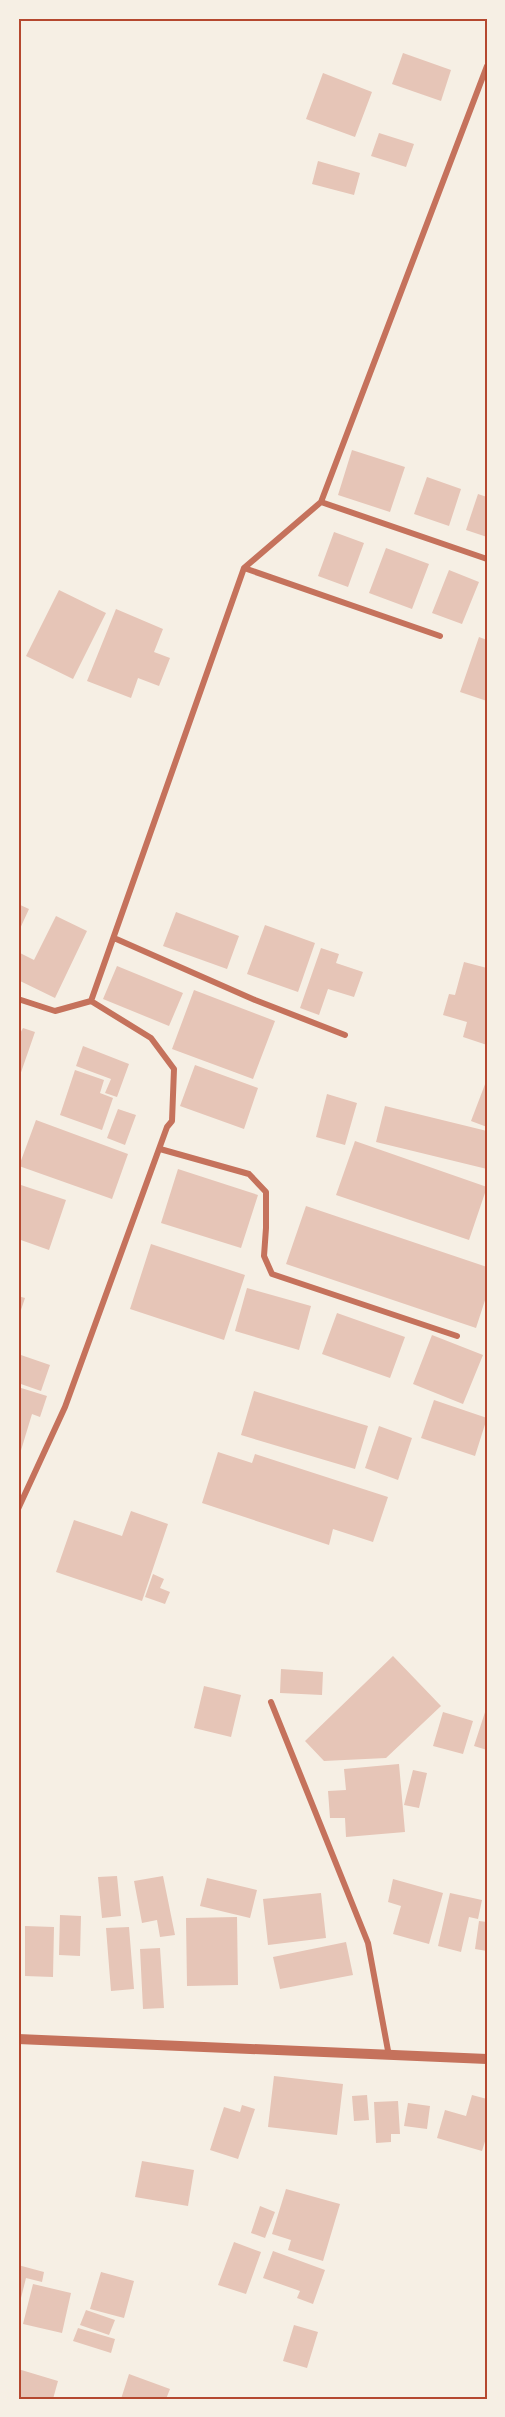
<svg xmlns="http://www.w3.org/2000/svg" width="505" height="2417" viewBox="0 0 505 2417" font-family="'DM Sans',sans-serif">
<rect width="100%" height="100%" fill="#f6efe4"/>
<path fill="#e6c5b7" d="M403,53L451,70L441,101L392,84Z
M323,73L372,92L355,137L306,119Z
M379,133L414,144L406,167L371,156Z
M318,161L360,173L354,195L312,184Z
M352,450L405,467L390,512L338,495Z
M427,477L461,489L449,526L414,514Z
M478,494L487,497V537L466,530Z
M334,532L364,543L348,587L318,576Z
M386,548L429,564L412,609L369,593Z
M449,570L479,582L462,624L432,613Z
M59,590L106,613L73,679L26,656Z
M116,609L163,629L154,652L170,658L159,686L138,678L131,698L87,681Z
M479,637L487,640V701L460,692Z
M18,904L29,909L18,933Z
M176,912L239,936L227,969L163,946Z
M56,916L87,931L55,998L18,980V952L34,960Z
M265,925L315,943L298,992L247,974Z
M321,948L339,954L336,963L363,972L354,997L328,989L319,1015L300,1008Z
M464,962L487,968V1045L463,1037L467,1022L443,1015L449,994L455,995Z
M117,966L183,993L169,1026L103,999Z
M194,990L275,1021L253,1079L172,1049Z
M23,1028L35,1032L18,1081V1037Z
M83,1046L129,1064L117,1097L105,1093L111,1079L76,1066Z
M195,1065L258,1088L244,1129L180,1106Z
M75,1070L104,1080L100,1093L113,1098L102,1130L60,1115Z
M487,1079V1127L471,1121Z
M327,1094L357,1103L345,1145L316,1137Z
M385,1106L487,1131V1169L376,1142Z
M118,1109L136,1115L125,1145L107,1138Z
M36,1120L128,1154L112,1199L19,1166Z
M355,1141L487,1187L469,1240L336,1195Z
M178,1169L258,1195L241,1248L161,1223Z
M18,1184L66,1200L49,1250L18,1239Z
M306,1206L487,1267V1294L476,1328L286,1264Z
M151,1244L245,1275L224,1340L130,1309Z
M247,1288L311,1306L299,1350L235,1331Z
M18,1296L25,1298L18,1319Z
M337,1313L405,1337L390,1378L322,1354Z
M432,1335L483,1355L463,1404L413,1384Z
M18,1354L50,1365L41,1391L18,1383Z
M18,1387L47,1396L40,1417L32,1414L19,1457Z
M254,1391L368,1426L355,1469L241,1435Z
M434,1400L487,1418L475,1456L421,1438Z
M379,1426L412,1438L398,1480L365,1468Z
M218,1452L252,1463L255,1454L388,1497L373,1542L333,1529L329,1545L202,1503Z
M131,1511L168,1524L142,1601L56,1572L74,1520L122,1536Z
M153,1574L164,1579L160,1588L170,1592L165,1604L145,1597Z
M393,1656L441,1706L386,1758L324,1761L305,1741Z
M281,1669L323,1672L322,1695L280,1693Z
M204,1686L241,1695L231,1737L194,1728Z
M487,1706V1750L474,1746Z
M443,1712L473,1721L463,1754L433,1746Z
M399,1764L405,1832L346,1837L345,1818H330L328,1791L346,1790L344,1769Z
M413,1770L427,1773L419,1808L404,1805Z
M117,1876L121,1916L102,1918L98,1877Z
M163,1876L175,1935L160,1937L157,1920L142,1923L134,1881Z
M207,1878L257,1890L250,1918L200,1906Z
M393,1879L443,1893L429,1944L393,1934L401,1906L388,1902Z
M321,1893L326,1938L268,1945L263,1899Z
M450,1893L482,1900L478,1919L469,1917L461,1952L438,1946Z
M60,1915L81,1916L80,1956L59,1955Z
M237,1917L238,1985L187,1986L186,1918Z
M479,1921L487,1922V1951L475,1949Z
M25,1926L54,1927L53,1977L25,1976Z
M129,1927L134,1989L111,1991L106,1928Z
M346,1942L353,1975L280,1989L273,1957Z
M160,1948L164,2008L143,2009L140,1949Z
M274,2076L343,2084L337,2135L268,2127Z
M367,2095L369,2120L354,2121L352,2096Z
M472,2095L487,2099V2135L482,2151L437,2138L445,2110L466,2116Z
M398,2101L400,2134H391V2142L376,2143L374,2102Z
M408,2103L430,2106L427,2129L404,2126Z
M242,2105L255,2109L238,2159L210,2150L224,2107L240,2112Z
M142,2161L194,2170L188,2206L135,2197Z
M286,2189L340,2204L323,2261L288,2250L291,2240L272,2234Z
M260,2206L275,2212L265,2238L251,2233Z
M234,2242L261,2252L246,2294L218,2285Z
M273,2251L325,2270L313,2304L297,2298L300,2291L263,2278Z
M18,2265L44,2272L42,2282L26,2278L19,2306Z
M101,2272L134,2281L124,2318L90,2309Z
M33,2284L71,2293L62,2333L23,2324Z
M86,2310L115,2320L109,2335L80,2325Z
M294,2325L318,2332L307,2368L283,2361Z
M78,2328L115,2339L111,2353L73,2341Z
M18,2369L58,2381L53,2399H18Z
M129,2374L170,2389L166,2399H121Z"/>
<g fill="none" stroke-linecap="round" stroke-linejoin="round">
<path stroke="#c5725c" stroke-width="6" d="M321,502L487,559
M244,568L440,636
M114,938L255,1000L345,1035
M18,999L55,1011L91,1001L151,1038L174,1069L172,1121L167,1127L65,1407L18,1509
M91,1001L244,568L321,502L487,66
M160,1149L249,1174L266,1192V1228L264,1256L272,1274L457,1336
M271,1702L368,1943L389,2056"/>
<path stroke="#c5725c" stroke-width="10" d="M18,2039L487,2059"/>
</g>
<rect width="505" height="2417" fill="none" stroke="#f6efe4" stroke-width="39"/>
<rect x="20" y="20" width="466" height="2378" fill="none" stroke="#b5482f" stroke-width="2"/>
</svg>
